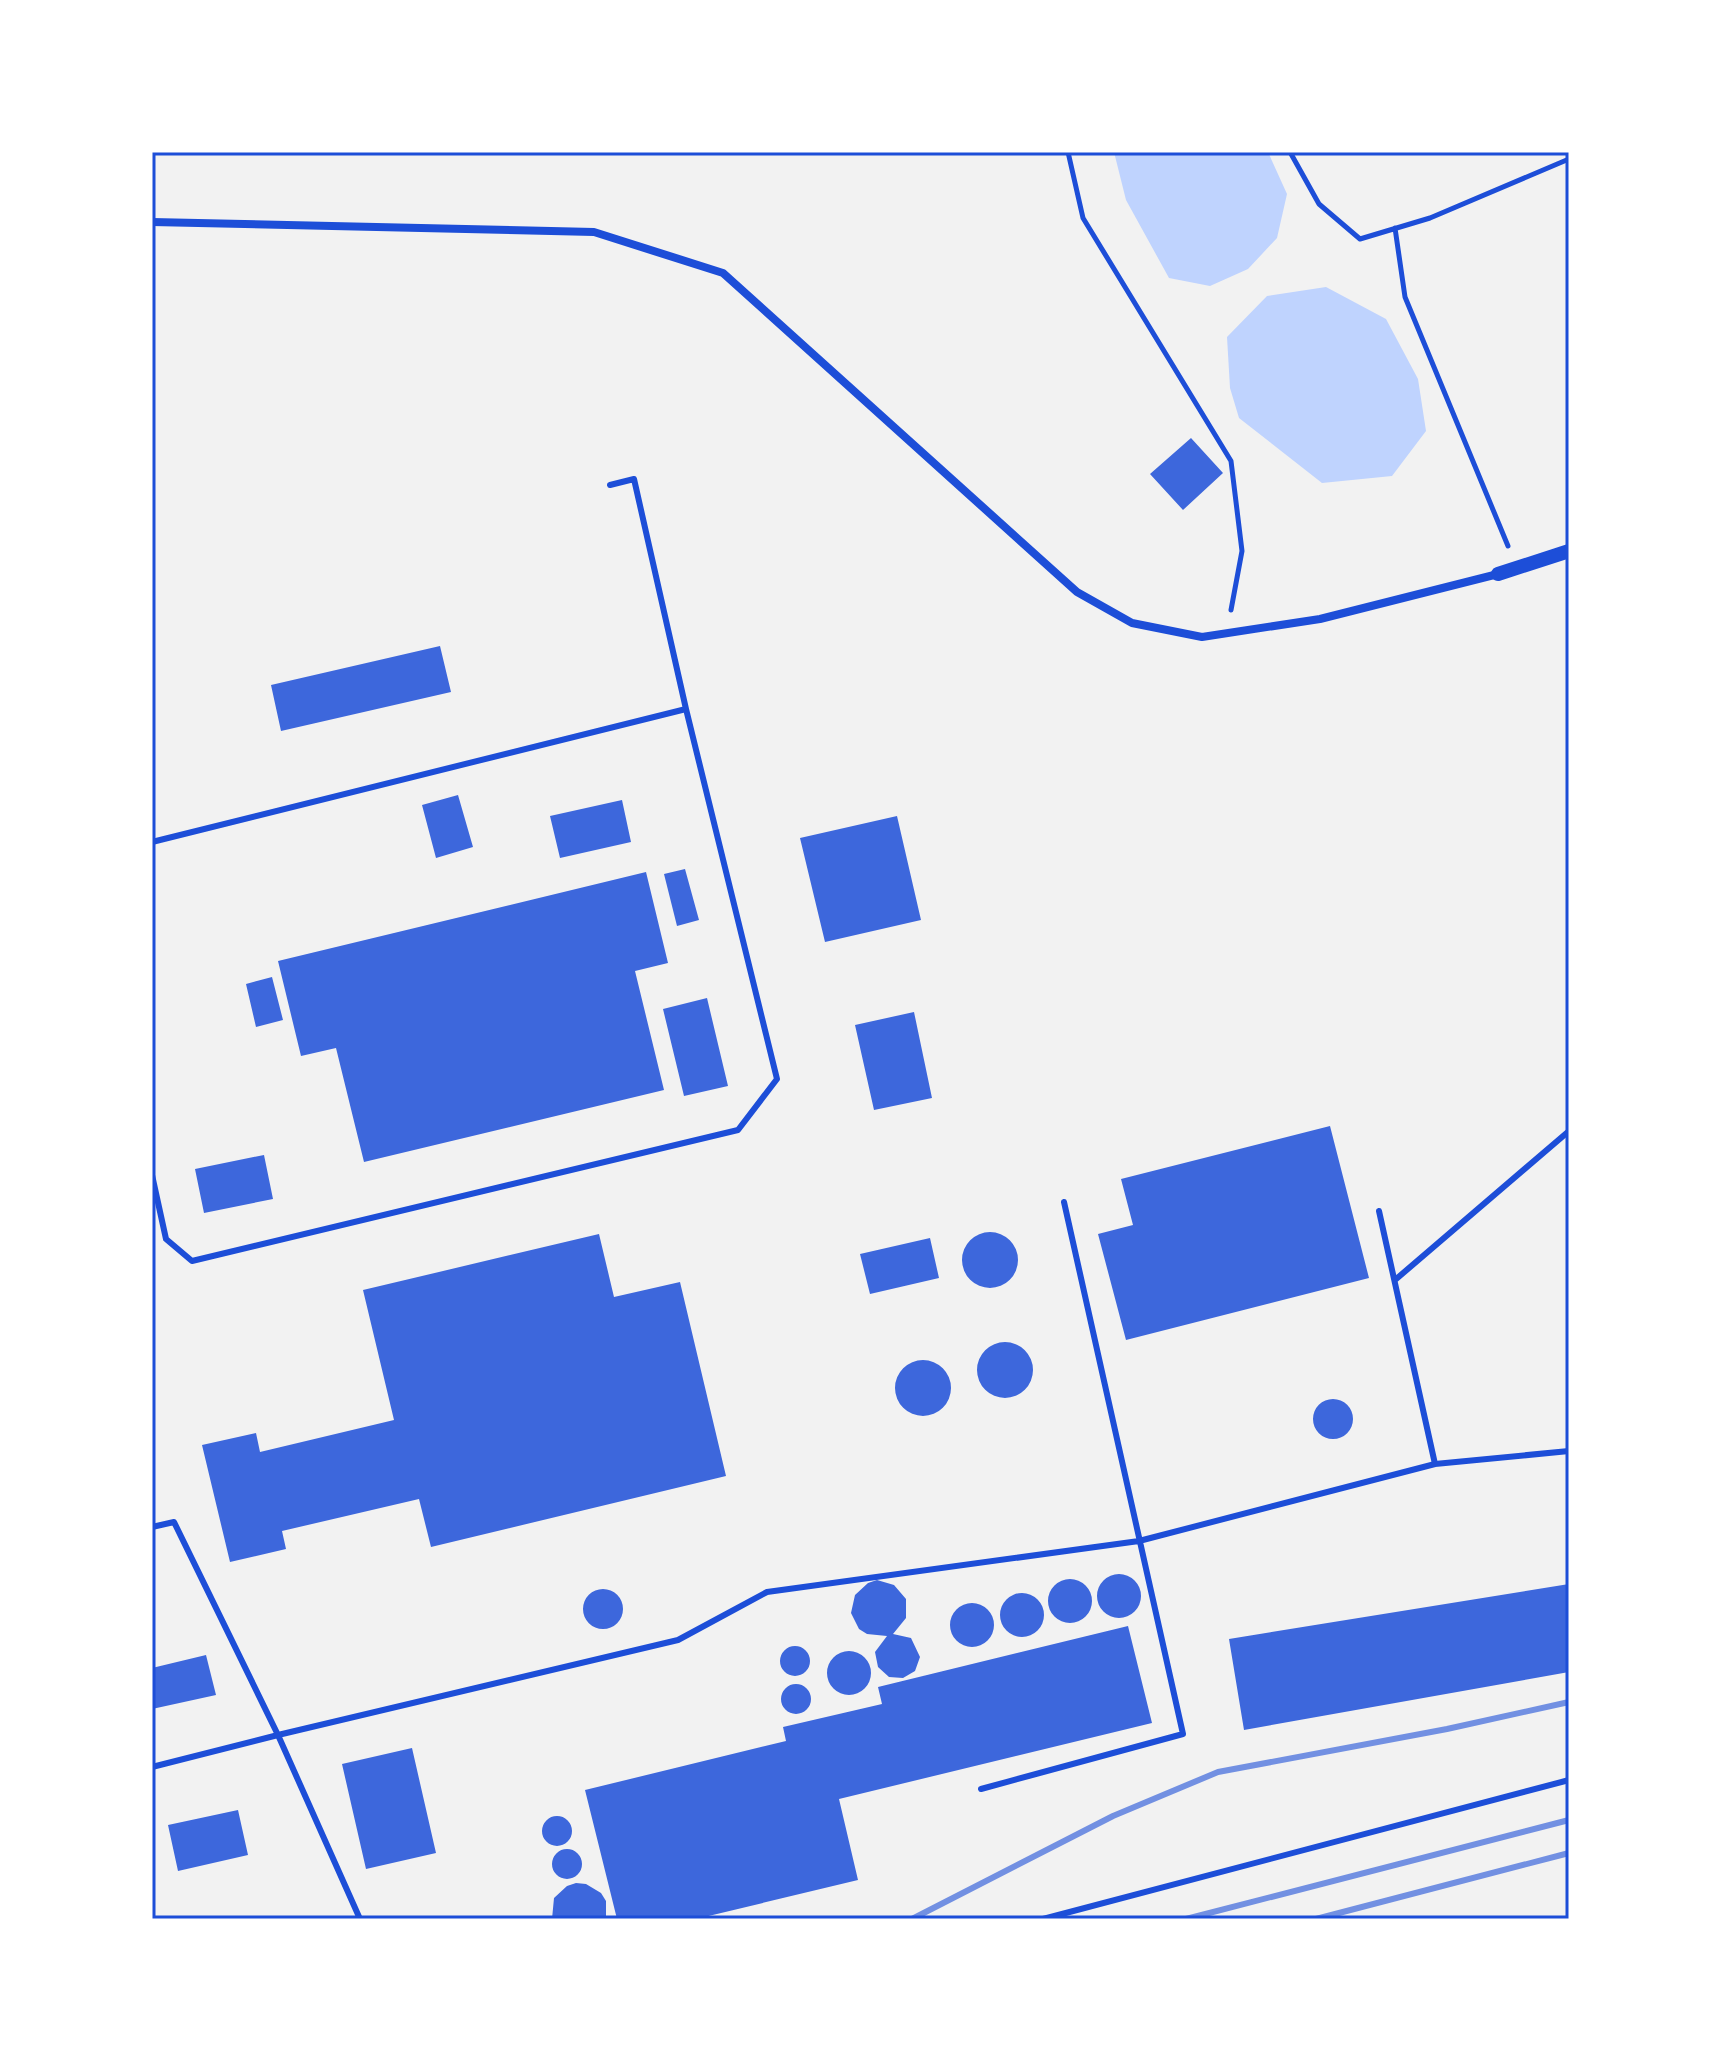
<svg xmlns="http://www.w3.org/2000/svg" width="1721" height="2071" viewBox="0 0 1721 2071" font-family="Montserrat,sans-serif">
<rect width="100%" height="100%" fill="#f2f2f2"/>
<path fill="#bfd3fe" d="M1114,152H1268L1287,194L1277,238L1248,269L1210,286L1169,278L1126,200Z
M1326,287L1386,319L1418,379L1426,431L1392,476L1322,483L1239,418L1230,388L1227,337L1267,296Z"/>
<path fill="#3d67dc" d="M1191,438L1223,473L1183,510L1150,474Z
M440,646L451,692L281,731L271,685Z
M458,795L473,847L436,858L422,805Z
M622,800L631,842L560,858L550,816Z
M897,816L921,920L825,942L800,838Z
M685,869L699,920L677,926L664,874Z
M646,872L668,963L635,971L664,1090L364,1162L336,1048L301,1056L278,961Z
M272,977L283,1020L256,1027L246,984Z
M707,998L728,1086L684,1096L663,1009Z
M914,1012L932,1098L874,1110L855,1025Z
M1330,1126L1369,1278L1126,1340L1098,1234L1133,1225L1121,1179Z
M264,1155L273,1199L204,1213L195,1169Z
M962 1260a28 28 0 1 1 56 0a28 28 0 1 1-56 0Z
M599,1234L614,1297L680,1282L726,1476L431,1547L419,1499L282,1531L286,1549L230,1562L202,1445L256,1433L260,1452L394,1420L363,1290Z
M930,1238L939,1278L870,1294L860,1254Z
M977 1370a28 28 0 1 1 56 0a28 28 0 1 1-56 0Z
M895 1388a28 28 0 1 1 56 0a28 28 0 1 1-56 0Z
M1313 1419a20 20 0 1 1 40 0a20 20 0 1 1-40 0Z
M1097 1596a22 22 0 1 1 44 0a22 22 0 1 1-44 0Z
M1048 1601a22 22 0 1 1 44 0a22 22 0 1 1-44 0Z
M877,1580L894,1585L906,1599V1618L893,1634L911,1638L920,1657L915,1671L903,1678L889,1677L878,1667L875,1652L887,1636L867,1634L859,1629L851,1613L855,1595L868,1583Z
M1569,1584V1672L1244,1730L1229,1639Z
M583 1609a20 20 0 1 1 40 0a20 20 0 1 1-40 0Z
M1000 1615a22 22 0 1 1 44 0a22 22 0 1 1-44 0Z
M950 1625a22 22 0 1 1 44 0a22 22 0 1 1-44 0Z
M1128,1626L1152,1723L839,1799L858,1880L696,1919H617L585,1790L786,1741L783,1727L882,1704L878,1687Z
M780 1661a15 15 0 1 1 30 0a15 15 0 1 1-30 0Z
M827 1673a22 22 0 1 1 44 0a22 22 0 1 1-44 0Z
M206,1655L216,1695L152,1709V1668Z
M781 1699a15 15 0 1 1 30 0a15 15 0 1 1-30 0Z
M412,1748L436,1853L366,1869L342,1764Z
M238,1810L248,1855L178,1871L168,1825Z
M542 1831a15 15 0 1 1 30 0a15 15 0 1 1-30 0Z
M552 1864a15 15 0 1 1 30 0a15 15 0 1 1-30 0Z
M576,1883L586,1884L601,1893L606,1901V1919H552L554,1898L567,1886Z"/>
<g fill="none" stroke-linecap="round" stroke-linejoin="round">
<path stroke="#1d4ed8" stroke-width="5" d="M1068,152L1083,218L1231,461L1242,551L1231,610
M1290,152L1319,204L1360,239L1430,218L1569,159
M1395,228L1405,297L1508,546"/>
<path stroke="#1d4ed8" stroke-width="6" d="M610,485L634,479L686,709
M152,842L686,709L777,1079L738,1130L192,1261L166,1239L152,1175
M1379,1211L1435,1464
M1395,1280L1569,1131
M152,1527L174,1522L278,1735L678,1640L767,1592L1139,1541L1435,1464L1569,1451
M152,1767L278,1735L360,1919
M981,1789L1183,1734L1064,1202
M1043,1919L1569,1780"/>
<path stroke="#1d4ed8" stroke-width="8" d="M152,222L594,232L723,273L1077,592L1132,623L1202,637L1320,619L1498,574"/>
<path stroke="#1d4ed8" stroke-width="14" d="M1498,574L1569,551"/>
<path stroke="#7290e2" stroke-width="6" d="M912,1919L1113,1816L1218,1772L1447,1729L1569,1702
M1186,1919L1569,1820
M1316,1919L1569,1853"/>
</g>
<rect width="1721" height="2071" fill="none" stroke="#ffffff" stroke-width="308"/>
<rect x="154" y="154" width="1413" height="1763" fill="none" stroke="#1d4ed8" stroke-width="3"/>
</svg>
